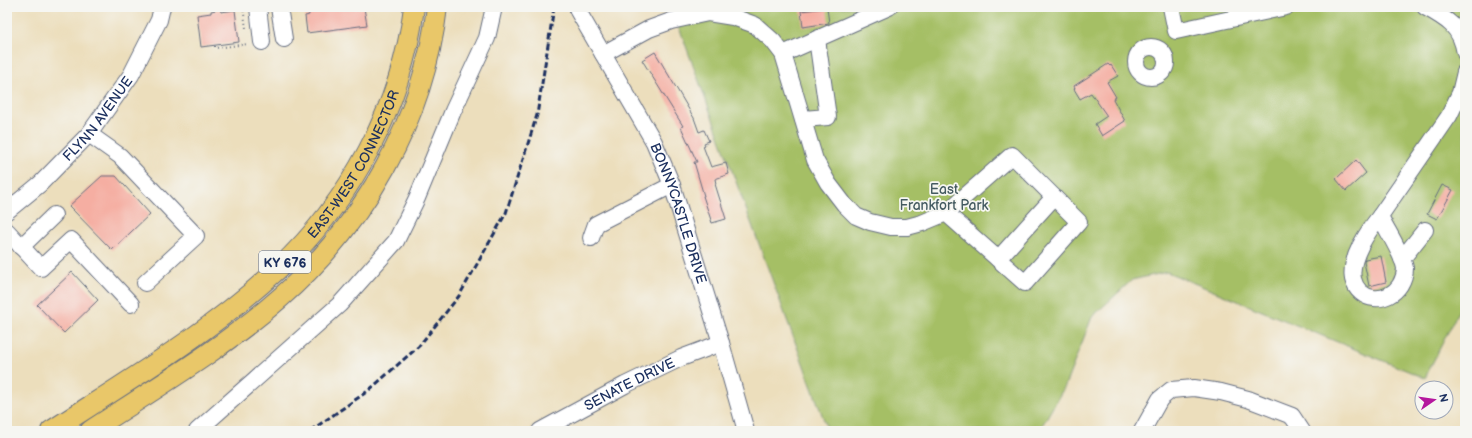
<svg xmlns="http://www.w3.org/2000/svg" width="1472" height="438" viewBox="0 0 1472 438" font-family="'Balsamiq Sans',sans-serif">
<rect width="100%" height="100%" fill="#f6f6f2"/>
<filter id="ink" filterUnits="userSpaceOnUse"><feTurbulence type="fractalNoise" baseFrequency=".025" numOctaves="2"/><feDisplacementMap in="SourceGraphic" scale="8" xChannelSelector="R" yChannelSelector="G"/><feConvolveMatrix kernelMatrix="1 2 1 2 8 2 1 2 1" color-interpolation-filters="sRGB"/></filter>
<filter id="wash" filterUnits="userSpaceOnUse"><feTurbulence type="fractalNoise" baseFrequency=".012" numOctaves="4" result="noise"/><feDisplacementMap in="SourceGraphic" scale="16" xChannelSelector="R" yChannelSelector="G"/><feGaussianBlur stdDeviation="0.9" result="paint"/><feColorMatrix in="noise" values="0 0 0 0 0 0 0 0 0 0 0 0 0 0 0 0 0 1.4 0 .05"/><feComposite in="paint" operator="in"/></filter>
<g filter="url(#wash)">
<rect width="100%" height="100%" fill="#ecdebc"/>
<path fill="#a5bf65" stroke="#607762" d="M667,7H1456L1465,14V298L1425,378L1167,272L1132,280L1092,317L1065,386L1039,431H828L680,30Z"/>
<g id="blocks">
<path fill="#f5aea2" d="M308,7L364,8L367,25L307,33L305,16L309,15Z
M827,8L829,23L803,27L801,11Z
M220,9L221,12L235,10L239,42L201,47L197,15L211,13V11Z
M655,52L694,118L699,132L704,130L709,141L704,143L705,145L703,146L711,167L726,163L729,174L715,179L716,184H715L726,219L712,223L703,196H704L694,162H697L681,127L683,126L642,60Z
M1108,64L1110,66L1111,65L1118,76L1107,82L1116,97L1113,99L1125,121L1102,136L1095,124L1107,116L1091,93L1080,99L1074,89L1075,88L1074,86Z
M1356,160L1366,173L1346,191L1336,179Z
M102,176H116L150,214L112,250L69,206Z
M1442,185L1453,190L1437,219L1427,214Z
M1381,256L1386,282L1369,286L1364,262L1365,259Z
M72,272L98,300L64,333L37,305Z"/>
</g>
</g>
<g filter="url(#ink)">
<use href="#blocks" fill-opacity="0" stroke="#646c7f" stroke-width="1"/>
<g fill="none" stroke-linecap="round" stroke-linejoin="round">
<defs>
<g id="minor">
<path d="M258,7L262,42"/>
<path d="M279,7L284,39"/>
<path d="M1171,7L1176,31L1286,7"/>
<path d="M1425,7C1447,19 1461,27 1465,53"/>
<path id="s1" d="M578,11L654,142L672,185L721,343L746,431"/>
<circle cx="1151" cy="62" r="15"/>
<path d="M603,54L649,29L671,21L708,13L733,17L755,25L773,41L783,54L815,160L828,183L844,204L856,216L870,222L891,227H907L922,223L946,213L1012,155L1079,222L1025,283L946,213"/>
<path d="M783,54L889,7"/>
<path d="M803,119L828,117L817,39"/>
<path d="M89,134L120,156L196,236L145,283"/>
<path id="s2" d="M7,211L40,184L89,134L131,75L159,20L162,7"/>
<path d="M1380,216C1386,229 1403,255 1405,268C1405,274 1403,280 1400,285C1388,304 1359,303 1353,279C1349,259 1368,231 1380,216Z"/>
<path d="M1380,216L1449,116L1460,93L1465,72"/>
<path d="M7,231L41,268L71,240L131,304"/>
<path d="M591,238L596,224L672,185"/>
<path d="M21,247L54,215"/>
<path d="M998,259L1054,197"/>
<path d="M1402,259L1425,230"/>
<path d="M197,431L340,304L396,241L417,198L453,111L487,38L494,7"/>
<path id="s3" d="M540,431L625,385L681,358L721,343"/>
<path d="M1142,431L1160,399L1171,390L1194,388L1221,392L1248,399L1292,416L1302,431"/>
</g>
<g id="major">
<path id="s4" d="M51,431C128,381 209,333 277,270C350,203 402,106 414,7"/>
<path d="M90,431C154,389 222,349 280,298C365,223 424,120 437,7"/>
</g>
</defs>
<use href="#minor" stroke="#646c7f" stroke-width="18"/>
<use href="#major" stroke="#646c7f" stroke-width="22"/>
<path stroke="#646c7f" stroke-width="2" stroke-dasharray="1 3" stroke-linecap="butt" d="M216,7V10
M243,7L246,28
M215,46V48L248,44"/>
<use href="#minor" stroke="#fff" stroke-width="16"/>
<use href="#major" stroke="#e9c769" stroke-width="20"/>
<path stroke="#1b2f5e" stroke-width="3" stroke-dasharray="6 3" stroke-linecap="butt" d="M310,431L368,391L419,346L459,296L506,213L537,115L554,7"/>
</g>
</g>
<g text-anchor="middle" stroke-width="3.5" stroke-linejoin="round" paint-order="stroke">
<rect fill="#f6f6f2" stroke="#5d6b8a" stroke-width="1" x="259" y="251" width="52" height="22" rx="3"/>
<g font-size="13" font-weight="bold" fill="#1b2f5e">
<text x="285" y="267">KY 676</text>
</g>
<g font-size="14" fill="#1b2f5e" stroke="#f6f6f2">
<text dy="5" stroke="none"><textPath href="#s2" startOffset="130">FLYNN AVENUE</textPath></text>
<text dy="5" stroke="none"><textPath href="#s4" startOffset="410">EAST-WEST CONNECTOR</textPath></text>
<text dy="5" stroke="none"><textPath href="#s1" startOffset="227">BONNYCASTLE DRIVE</textPath></text>
<text dy="5" stroke="none"><textPath href="#s3" startOffset="101">SENATE DRIVE</textPath></text>
</g>
<g font-size="14" fill="#445a60" stroke="#f6f6f2">
<text x="944" y="194">East<tspan x="944" dy="16">Frankfort Park</tspan></text>
</g>
</g>
<rect width="1472" height="438" fill="none" stroke="#f6f6f2" stroke-width="24"/>
<g transform="translate(1434 400) rotate(77)"><circle r="19" fill="#f6f6f2" stroke="#9ea6b7"/>
<path d="M0-3L7 15L0 10L-7 15Z" fill="#b5179e"/>
<text y="-6" font-size="11" font-weight="bold" text-anchor="middle" fill="#1b2f5e">N</text>
</g>
</svg>
